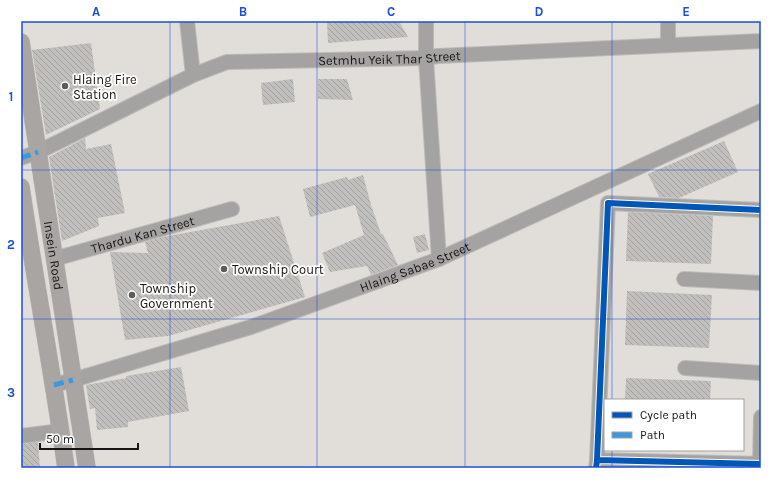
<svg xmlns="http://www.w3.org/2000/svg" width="782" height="489" viewBox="0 0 782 489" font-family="Karla,sans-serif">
<defs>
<pattern id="building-back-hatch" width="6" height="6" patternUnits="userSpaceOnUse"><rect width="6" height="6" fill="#c1bfbc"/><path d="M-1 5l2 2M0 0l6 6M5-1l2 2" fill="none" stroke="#a5a3a1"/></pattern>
</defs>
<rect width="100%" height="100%" fill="#e1deda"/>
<path fill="url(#building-back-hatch)" d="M337,21H399L408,37L328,43L327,22Z
M91,43L100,109L46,135L32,50Z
M293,79L295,102L263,105L261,83Z
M318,79H347L353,100L318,99Z
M85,138L86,149L111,144L125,213L98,218L99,226L62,241L49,157Z
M724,141L738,172L679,198L659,197L648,174Z
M363,175L371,205L381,234H383L398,265L371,275L367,266L330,272L322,253L364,235L355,205L310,217L303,189L347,177L348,180Z
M628,212L713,216L711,264L626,261Z
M279,216L305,297L168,336L125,340L110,252L148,253L145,242L162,237Z
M425,234L429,250L417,253L413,237Z
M627,291L712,295L709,348L625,345Z
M181,367L189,411L128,422V427L97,430L95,408L90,409L86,385L126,378V376Z
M626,378L711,381L710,400H625Z
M38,442L40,468H21V444Z"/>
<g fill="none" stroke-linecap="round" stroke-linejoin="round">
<defs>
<g id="minor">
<path d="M187,21L193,75"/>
<path d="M426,21V58L439,259"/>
<path d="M668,45V21"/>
<path id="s1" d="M21,158L38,152L193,75L227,62L426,58L438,56L761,41"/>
<path id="s2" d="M54,259L232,209"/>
<path d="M684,279L761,283"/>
<path d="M685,368L761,373"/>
<path id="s3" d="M54,385L73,380L251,327L439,259L761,111"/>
<path d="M21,436L61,431"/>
<path d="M597,460L608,203L761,210"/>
<path d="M760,464L761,417"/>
<path d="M596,468L597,460L761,464"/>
</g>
<g id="major">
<path id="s4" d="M21,42L87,468"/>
<path d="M21,187C35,281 53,374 66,468"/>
</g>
</defs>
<use href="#minor" stroke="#bcbab7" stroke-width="16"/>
<use href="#major" stroke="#bcbab7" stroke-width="18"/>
<use href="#minor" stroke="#a5a2a2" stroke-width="14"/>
<use href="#major" stroke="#a8a5a3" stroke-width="17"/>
<path stroke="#3b9ade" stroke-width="5" stroke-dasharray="10 5" stroke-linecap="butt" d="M21,158L38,152
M54,385L73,380"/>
<defs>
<path id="cycleway" d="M597,460L608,203L761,210
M596,468L597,460L761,464"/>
</defs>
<use href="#cycleway" stroke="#fff" stroke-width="8"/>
<use href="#cycleway" stroke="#0057b8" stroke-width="6"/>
</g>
<path fill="none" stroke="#1d4ed8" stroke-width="1" stroke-opacity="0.55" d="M170,21V468M317,21V468M465,21V468M612,21V400M21,170H761M21,319H761M612,450V468"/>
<g fill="#5e5b59" stroke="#fff" stroke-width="1.5">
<circle cx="65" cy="86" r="4"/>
<circle cx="224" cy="269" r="4"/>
<circle cx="132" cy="295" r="4"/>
</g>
<g text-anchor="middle" stroke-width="3.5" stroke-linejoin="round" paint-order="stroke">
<g font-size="13" fill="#171513" stroke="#fff">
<text dy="5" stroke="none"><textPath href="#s1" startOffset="390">Setmhu Yeik Thar Street</textPath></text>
<text dy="5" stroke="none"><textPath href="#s2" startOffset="92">Thardu Kan Street</textPath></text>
<text dy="5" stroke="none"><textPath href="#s4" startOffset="216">Insein Road</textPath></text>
<text dy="5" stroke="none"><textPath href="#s3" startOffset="380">Hlaing Sabae Street</textPath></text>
</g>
<g font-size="13" fill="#171513" stroke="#fff" text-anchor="start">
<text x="73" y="84">Hlaing Fire<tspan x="73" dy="15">Station</tspan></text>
<text x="232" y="274">Township Court</text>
<text x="140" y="293">Township<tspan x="140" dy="15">Government</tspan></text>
</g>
</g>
<rect width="782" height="489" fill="none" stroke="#ffffff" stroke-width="44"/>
<rect x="604" y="399" width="140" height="52" fill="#ffffff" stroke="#a2a1a1"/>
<rect x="612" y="412" width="20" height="6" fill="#0057b8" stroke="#a2a1a1"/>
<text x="640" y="419" font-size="12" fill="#171513">Cycle path</text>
<rect x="612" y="432" width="20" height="6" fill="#3b9ade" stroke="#a2a1a1"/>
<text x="640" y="439" font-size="12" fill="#171513">Path</text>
<path d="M40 443v6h98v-6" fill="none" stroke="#171513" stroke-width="2"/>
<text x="46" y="443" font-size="12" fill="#171513" stroke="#ffffff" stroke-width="3" paint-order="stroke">50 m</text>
<rect x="22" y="22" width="738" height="445" fill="none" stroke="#1d4ed8" stroke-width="1.5"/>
<g font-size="13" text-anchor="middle" font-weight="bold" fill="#1d4ed8">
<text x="96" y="16">A</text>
<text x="243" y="16">B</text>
<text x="391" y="16">C</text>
<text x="539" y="16">D</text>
<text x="686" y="16">E</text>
<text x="11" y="101">1</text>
<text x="11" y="249">2</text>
<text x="11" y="397">3</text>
</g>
</svg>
